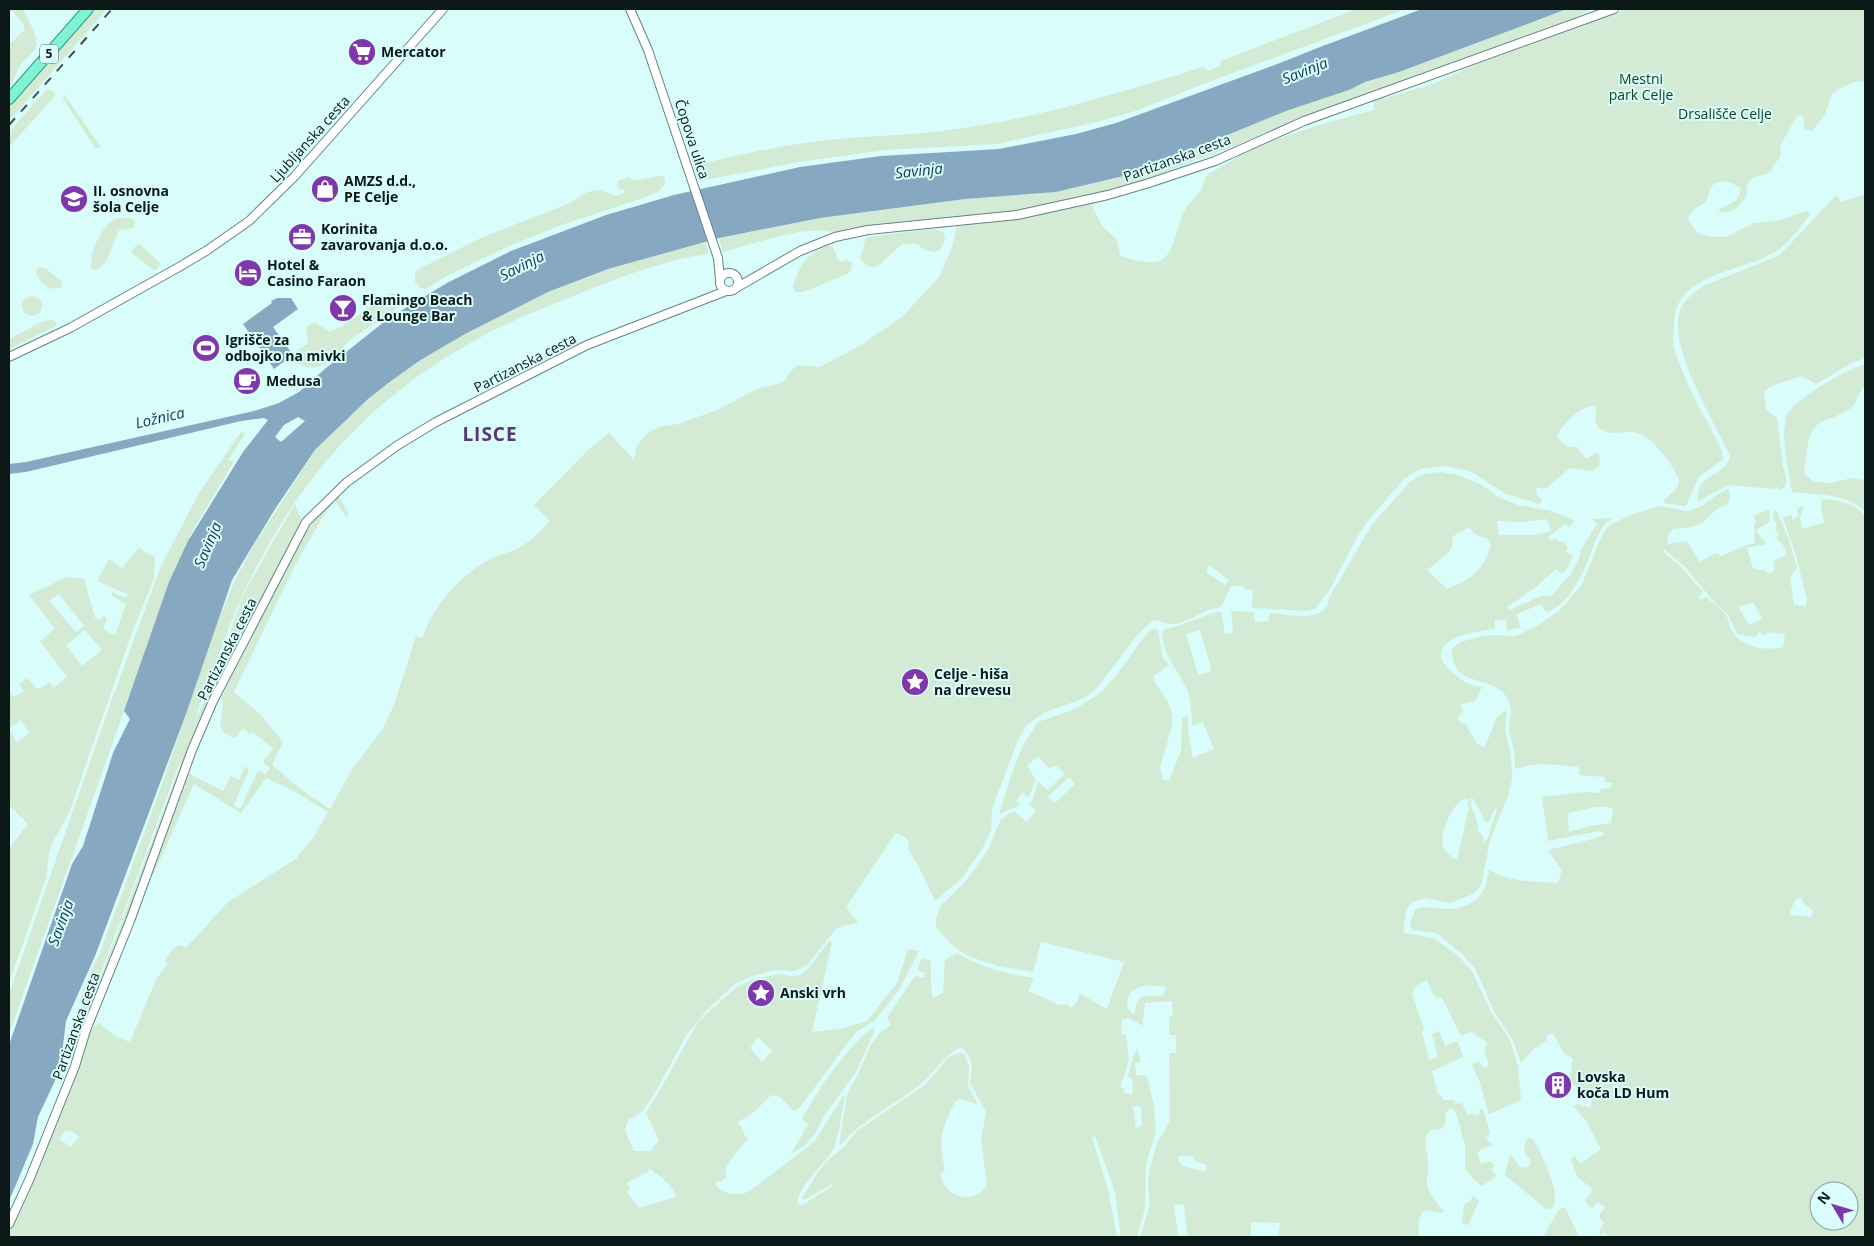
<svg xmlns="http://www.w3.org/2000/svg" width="1874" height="1246" viewBox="0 0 1874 1246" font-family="'Open Sans',sans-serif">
<rect width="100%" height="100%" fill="#d8fdfb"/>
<path fill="#d3ead4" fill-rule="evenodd" d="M11,9H23C27,18 41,40 35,49C31,56 23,60 19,67C15,74 15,81 9,88V45L24,30V25Z
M95,9H107L9,121V106Z
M1356,9H1406L1203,84L1135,111L1097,122L997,144L885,150L799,162L705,180L700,178L699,172L702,164C751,151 800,142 851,138C884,135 917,135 949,130C1036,119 1119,93 1203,67L1208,71L1220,66L1221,61Z
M1567,9H1587L1588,11L1567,22L1388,88L1296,119L1232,147L1137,182L1091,195L1016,211L883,225L835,233C811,223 749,245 723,252L719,238L820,218L965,199L1056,192L1132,174L1286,111L1349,90L1365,82L1399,72Z
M1626,9H1865V81C1852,81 1842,87 1832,94L1825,114L1812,131L1805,130L1803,115L1797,116L1781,144L1780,157L1772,168V171C1761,179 1745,172 1747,195C1740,205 1732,216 1718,211C1727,202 1741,205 1740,188C1731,182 1720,177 1711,187C1709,191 1709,195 1707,199C1702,208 1692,206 1688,219L1692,226L1699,234L1714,237H1726L1754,223L1778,221L1806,211L1811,214C1799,228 1788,246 1771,254C1737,273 1674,274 1674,325C1674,332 1672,341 1674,347C1684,384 1706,417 1722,451L1723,459L1699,477L1686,506L1663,503C1667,494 1680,490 1679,479C1671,463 1655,439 1637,433C1625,429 1606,439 1597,425C1593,420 1598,412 1595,406C1581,405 1560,425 1557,438L1568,447H1577L1586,459L1597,452L1600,458L1599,466L1591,471L1572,468L1566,471L1547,488H1536L1537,495L1542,500L1540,504L1506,494L1470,471L1444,466L1419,469L1404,479L1370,518L1356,539L1330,589L1316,608L1309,611L1252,608L1253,590L1244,589V586H1231L1221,607L1208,610L1192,618L1177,624H1168L1157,620L1151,622L1138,634L1096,689L1082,699L1043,713L1026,726L1017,742L992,809L991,831L982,849L962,878L935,901L919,867L908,849L909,842L906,838L896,833L846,907L858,923L842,926L837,928L807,965L795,971L776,970L752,976L735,984L706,1011L687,1034L657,1089L642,1112L628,1120L625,1130L634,1151H651L659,1140L646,1113L660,1090L698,1022L722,1000L737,987L751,980L779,974L791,976L800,975L808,969L829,941L832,942L812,1032L840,1029L867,1021L897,983L908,949L919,951L900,988L886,1007L874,1021L856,1032L800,1107L794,1111L780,1097L771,1095L754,1112L738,1122L746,1137H749L738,1150L726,1167V1177L722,1181H716L715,1184C723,1195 738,1197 750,1191L814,1142L843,1096H845C842,1110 838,1143 831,1153C824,1164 795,1190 798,1204L802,1205L833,1186L832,1184L804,1200L802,1198L816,1175L826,1162L845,1146L857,1131L925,1085L949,1057L960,1053L964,1054L969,1066L968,1087L978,1105L962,1099L957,1100L954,1103C942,1132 937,1137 945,1169L940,1174C946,1198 972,1207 987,1185L981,1140L986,1112L970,1082L972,1067L970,1058L966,1052L961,1047C940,1058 935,1073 918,1086C893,1106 863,1119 841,1144H839L847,1095L859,1072L870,1046L881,1032L891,1025L887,1018L915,976L924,978L925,973L917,970L922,958L931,961V989L933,998L943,993L945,960L957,953C982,968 1006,974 1034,978L1028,991L1060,1005L1067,1004L1071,1008L1078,1001L1079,993L1107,1009L1124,962L1041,942L1033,972L998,966L968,956L951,944L936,927V919L940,907L966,881L988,850L1001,819L1014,811L1027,822L1036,811L1029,804L1033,799L1038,781L1047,790L1065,774L1057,766L1049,768L1038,756L1027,766L1036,780L1029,797L1022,793L1016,801L1020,805L999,814L1012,773L1023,745L1038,722L1075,709L1099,694L1116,676L1144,637L1152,629L1158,630L1163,658L1169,665L1154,676L1153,680L1168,702L1172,713V726L1160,767L1163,780L1169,781L1181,751L1182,718L1188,716V731L1193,758L1214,749L1203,722L1192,726C1192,712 1191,699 1186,687C1176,666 1164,658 1162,633L1165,629C1185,625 1202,616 1221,611L1225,634L1233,632L1231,611L1254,612L1255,622L1268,621L1270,613C1288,614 1326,625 1329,598L1373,523L1411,481L1424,474L1441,472L1458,475L1482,485L1498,497L1518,505L1552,511L1575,521L1569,527L1565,524L1548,537L1551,541L1556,538L1559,542L1563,541L1568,547L1566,552L1573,556L1568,567L1562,574L1556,569L1536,587L1507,607L1509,610L1541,596H1551L1571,574L1581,554L1579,552L1591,534L1590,533L1597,525L1592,519L1611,518V519C1599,527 1595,543 1590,555C1581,579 1570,601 1547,613L1541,604L1517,614L1520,628L1507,630L1506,620H1495V629C1471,631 1416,642 1454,674C1464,682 1470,686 1482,687L1475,701L1461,704V706L1463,712L1457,718L1462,724L1465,723L1477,744L1485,747L1497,717L1507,710L1505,731L1511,754L1512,778L1508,796L1490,840L1481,886L1473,894L1450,903L1425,898L1412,902L1406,911L1403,931L1405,933L1433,938L1456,954L1472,971L1491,1012L1510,1040L1518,1066L1521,1100L1489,1114L1480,1083L1472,1064L1479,1062L1483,1068L1489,1066L1484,1050L1488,1043L1471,1032L1461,1036L1442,997H1437L1433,994L1427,980L1416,986L1412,994L1424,1029L1422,1032L1429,1060L1438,1057L1432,1034L1439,1031L1445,1046L1454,1042H1458L1463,1057L1432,1071L1437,1092L1444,1100H1454L1456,1104L1462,1103L1467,1115L1473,1114L1475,1116L1480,1114L1479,1109H1483L1490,1132L1486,1139L1493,1145L1484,1148L1477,1153L1481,1164L1491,1161L1494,1166L1491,1170L1497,1176L1482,1186L1474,1180L1465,1168V1145L1456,1113L1451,1108C1444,1111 1445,1119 1445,1125L1441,1129C1418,1128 1427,1148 1428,1161C1429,1168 1427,1174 1427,1180C1426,1190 1436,1204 1444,1210L1443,1213L1425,1210C1416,1218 1419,1226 1419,1237H1278L1280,1223L1251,1222V1237H1188L1184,1205L1174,1204L1178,1237H1140L1150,1204L1148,1183L1150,1168L1157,1143L1169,1123L1170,1118L1169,1053H1176V1035H1169V1017L1173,1016L1172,1001L1145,1003C1145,1011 1142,1018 1143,1026L1129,1018L1122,1019L1121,1034L1126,1035L1129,1060L1120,1087L1124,1088L1123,1093L1132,1094L1133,1090L1132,1079L1128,1077L1134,1054L1137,1049L1141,1062L1135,1063L1136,1075L1147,1076L1154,1105L1156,1131L1146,1165L1145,1208L1137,1237H1121L1115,1192L1095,1136L1092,1138L1108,1189L1117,1237H9V1233L88,1031L99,1023L116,1037L130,1042L156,980L167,964L165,961L173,948L181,945L186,948L228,902L297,858L299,854L313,838L328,812L296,792L266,778L241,813L194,784L153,875L150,874L188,773L223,791L231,776L239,780L245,766L249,770L234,805L240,809L257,773L259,770L266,774L270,768L263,762L273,748L252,732L250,734L243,728L235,738C208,730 229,712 221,697L299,543L321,510L335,497H339L349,514L346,517L335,500L319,523L294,567L234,692L261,715L283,742L272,765L303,791L330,809L351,771L382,730L394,705L416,636L422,638C435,605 457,577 489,560C497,555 506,554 514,550C529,543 539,533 550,521L534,505L589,449L609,433L634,460L636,448L646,434L659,427L678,424L717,410L759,388L779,384L786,379L790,372L797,365L820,367L863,344L903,316L939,277L952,248L957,225L1018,219L1091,204L1102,226L1117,240L1120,255C1129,260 1154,266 1163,259C1176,249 1176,228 1183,214C1187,204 1195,198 1201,190C1204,186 1203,182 1205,179C1209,171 1217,170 1223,166C1231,161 1238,156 1246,152C1285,134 1332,121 1374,110L1373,101L1431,85L1477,64ZM1547,519L1551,531L1534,535H1499L1497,521L1522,522ZM1470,527L1474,534L1488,539L1491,545C1483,571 1472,579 1447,589L1427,570L1448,553L1452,548L1453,536ZM1209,565L1229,580L1225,585L1206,572ZM1200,630L1212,671L1198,675L1186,634ZM1069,777L1075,784L1055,803L1048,797ZM1471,796C1477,804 1481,812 1485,822H1489L1494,811L1498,806L1488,838L1484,843L1483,836L1478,831C1479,817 1469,811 1471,796ZM1465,799H1469L1467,805L1469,807L1457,860C1452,857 1445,853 1443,846C1440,834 1452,802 1465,799ZM1146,985L1166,987L1163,996C1142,995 1138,993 1134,1015L1127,1007C1128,991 1132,990 1146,985ZM758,1037L772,1051L762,1062L750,1048ZM1133,1106L1141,1107L1142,1126L1136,1129ZM66,1130L69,1132L71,1130L79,1137L71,1147L59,1139ZM1178,1156H1193L1195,1161L1207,1165L1205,1172L1182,1166V1163L1178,1162ZM649,1168C660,1176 671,1184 677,1197L639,1208L627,1192L630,1189L626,1183L648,1172Z
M47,89L53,91L55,94L54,97L9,147V132Z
M64,94L100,146V148H95L63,98Z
M657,176H663L665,179V184L659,191L646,197L564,224L507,247L445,277L426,289L420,288L415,282V274L417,270L483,237L570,203L587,192L599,190L616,196L624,193L625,189L620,190L617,186L618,181L629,177L634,181Z
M1865,194V358L1852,363L1816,384L1802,376L1771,386L1764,392L1766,410L1777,418L1783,467L1787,481L1784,488L1779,490L1778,487H1775L1776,489L1728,485L1698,501C1694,474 1727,476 1730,456C1715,422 1663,342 1682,306C1687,298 1694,293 1701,287L1780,255L1836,195L1841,202Z
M129,218L135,221L134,228L119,230L106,262L97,270L92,269C87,257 102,226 113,220C117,218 124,218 129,218Z
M934,229L943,232L945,239L941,248L936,252L925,250L917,244H902L878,266L869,267L860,259L866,237Z
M705,241L709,254C664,259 610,281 568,298C536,311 503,324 472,342C347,411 268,518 220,651C212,673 202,695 196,718L204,702L244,594L270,547L295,504L302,522L181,773L101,986L94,1003H91L178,772L181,759L80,1028L76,1044L71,1043L83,1005L79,1003L87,980L101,950L164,779L217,623L235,580L256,542L314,452L368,399L387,384L419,361L465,334L548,292L608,269Z
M139,243L161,264L155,271L132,253L131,251Z
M827,246H832L835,251L837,260L842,262L846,259L852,263L851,270L847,274L803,292H796L793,288L794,283C803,260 805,257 827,246Z
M40,267L46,269L62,281V286C53,295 36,280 36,270Z
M390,293C396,293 399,294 404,300L402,305L351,339L328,363L318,367L310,368L299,364L296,357L297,351L308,343L306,328L314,322L330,332C352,324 369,304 390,293Z
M22 306a10 10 0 1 1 20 0a10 10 0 1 1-20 0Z
M52,320L56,322V326L9,349V339L43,321Z
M209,332L221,353L203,364L190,343Z
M1865,364V386C1858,393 1858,400 1853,406C1847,412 1835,417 1828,419C1804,426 1808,453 1804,473L1813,481L1819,482L1831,483L1852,478L1865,480V511C1847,493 1815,495 1792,492L1786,458L1784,433L1787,413C1807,392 1838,374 1865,364Z
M241,432L245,434L228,460L234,461L189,537H192L140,666L9,1034V994L111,702L161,566L199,493Z
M1729,489L1730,498L1728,504L1717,509L1702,523L1691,527L1673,529L1668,535L1667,544L1687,541L1700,562L1715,553L1722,556L1747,545L1755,543L1754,524L1756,523L1754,515L1769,510L1770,522L1756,530L1766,544L1747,548L1753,568L1760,570H1765L1769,574L1775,570L1773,561L1787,554L1783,545L1776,538L1779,535L1775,529L1777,526L1773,517L1774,510H1776L1788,537L1797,568L1790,577L1794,605L1806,606L1807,600L1796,555L1783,518L1791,515L1793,520L1798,516L1797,508L1804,506L1800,518L1802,529L1824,523L1821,507L1822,499C1839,500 1854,503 1865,516V1237H1610L1604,1232L1601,1236L1599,1232L1604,1223L1599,1216L1605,1207L1598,1202L1592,1209L1587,1204L1585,1200L1591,1193L1592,1189L1577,1176L1571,1159L1575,1156L1580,1164L1601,1149L1586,1121L1573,1106L1577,1104L1591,1108L1592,1096L1581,1092V1086L1569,1084L1573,1058L1564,1054L1553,1033L1546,1035L1547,1040L1534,1049L1521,1063L1513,1040L1495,1013L1475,968L1460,952L1436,933L1413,930L1410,925L1415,910C1425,905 1434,908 1445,909C1450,910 1456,908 1461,907C1481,902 1486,889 1489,870C1508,882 1537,882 1558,883L1562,870L1548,850L1593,839L1605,834L1599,831L1548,841L1542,797L1585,792L1600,793L1601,789L1611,788L1612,783L1605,782L1604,777L1579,775V767C1563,766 1546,763 1531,765C1526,766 1520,768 1515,769C1515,763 1515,756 1514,750C1513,743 1510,737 1509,731C1508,718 1515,708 1506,696C1490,674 1451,688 1452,649L1461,642L1479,637L1492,635L1516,636L1537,626L1560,610L1582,584L1603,533L1610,525L1633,514L1660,506L1687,511L1701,507L1718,494ZM1664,549L1685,567L1717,605L1727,613L1737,634L1756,637L1759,632L1765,636L1769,632L1785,634L1783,647C1765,652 1741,647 1731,630C1729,625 1729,620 1726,615C1722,609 1712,603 1706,597L1701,600L1698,597L1703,592L1679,565L1663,552ZM1753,602L1762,619L1749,625L1738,607ZM1595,807H1608L1613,808L1611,823L1590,826L1569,832L1568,819L1569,813ZM1801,898L1804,904L1814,911L1811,917L1791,915L1790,911L1796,899ZM1819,1191H1849V1221H1819Z
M139,547L146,553L155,557L154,578L130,638L69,813L53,842L49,853L46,878L9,983V848L28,824L9,805V691L14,697L24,691L19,684L27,678L36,688H41L49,682L53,688L67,677L40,641L55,629L29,595L67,577L84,579L95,618L101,620L103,616L107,618L103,629L108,631V633L115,635L126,604L112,596V592L126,598L128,594L97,581L109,559L122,568ZM59,594L84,626L76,632L49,601ZM85,630L102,650L82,666L66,645ZM21,720L29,733L17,742L9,729Z
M873,1028L875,1030L856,1072L824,1116L815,1134L805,1145L791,1154L808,1124L802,1119C814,1095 851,1041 873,1028Z
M1529,1137L1534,1140C1541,1155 1562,1193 1553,1208L1546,1209L1505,1175L1510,1154L1521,1168L1523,1166L1526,1169L1531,1164L1529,1162L1531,1160L1524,1152L1526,1140Z
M1473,1196L1479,1201L1468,1225L1462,1224L1464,1205L1467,1202L1469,1203Z
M1563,1207L1566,1209L1579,1237H1543L1558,1211Z"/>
<path fill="#86a9c1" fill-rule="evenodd" d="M1422,9H1567L1399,72L1365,82L1349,90L1286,111L1132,174L1056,192L965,199L820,218L719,238L608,269L548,292L465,334L419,361L387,384L368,399L315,450L275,509L232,580L186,714L95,956L66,1021L60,1070L38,1117L33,1144L9,1201V1045L72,864L83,846L113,753L130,719L124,711L169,582L188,541L243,452L268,420L264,418L241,421L26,472L9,474V464L26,462L254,411L279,403L299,392L326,368L389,318L447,283L511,251L606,215L674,195L800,167L881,156L999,149L1076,134L1116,123L1280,63L1320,47ZM298,417L305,421L281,442L275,437L284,425Z
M277,298H291L298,309L273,327L293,355L274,369L243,324L272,303L271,301Z"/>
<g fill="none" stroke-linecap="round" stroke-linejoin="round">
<defs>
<path id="tertiary" d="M630,9L648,50L718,258L720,279
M720 282a9 9 0 1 1 18 0a9 9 0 1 1-18 0Z
M736,288L800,251L835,237L868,230L1017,215L1108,195L1149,183L1215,161L1304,121L1614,9
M9,357L70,328L179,267L206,251L249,221L294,177L443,9
M9,1224L30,1178L75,1066L86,1030L130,921L192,750L213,701L306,522L347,482L398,445L436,422L587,345L726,291"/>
<path id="primary" d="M9,99L88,9"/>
</defs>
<use href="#tertiary" stroke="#628482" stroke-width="10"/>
<use href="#primary" stroke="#22a081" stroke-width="12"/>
<use href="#tertiary" stroke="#fff" stroke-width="8"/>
<use href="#primary" stroke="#82f2d5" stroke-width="10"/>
<path stroke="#3e5151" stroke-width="2" stroke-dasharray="9 9" stroke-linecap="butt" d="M9,125L112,9"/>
</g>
<defs>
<symbol id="supermarket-disc" viewBox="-11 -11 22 22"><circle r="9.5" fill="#7e38ab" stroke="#d8fdfb"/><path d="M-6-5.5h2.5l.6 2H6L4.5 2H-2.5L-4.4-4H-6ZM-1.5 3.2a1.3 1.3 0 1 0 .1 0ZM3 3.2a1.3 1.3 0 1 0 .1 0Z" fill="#fff"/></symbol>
<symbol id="shop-disc" viewBox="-11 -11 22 22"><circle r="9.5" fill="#7e38ab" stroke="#d8fdfb"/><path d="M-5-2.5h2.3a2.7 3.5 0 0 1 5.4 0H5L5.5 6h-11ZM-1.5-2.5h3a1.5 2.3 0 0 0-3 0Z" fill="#fff"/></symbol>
<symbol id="school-disc" viewBox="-11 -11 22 22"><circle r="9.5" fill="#7e38ab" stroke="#d8fdfb"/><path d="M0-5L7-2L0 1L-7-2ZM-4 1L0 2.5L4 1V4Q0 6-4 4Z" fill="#fff"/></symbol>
<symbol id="office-disc" viewBox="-11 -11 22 22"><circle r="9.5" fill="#7e38ab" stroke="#d8fdfb"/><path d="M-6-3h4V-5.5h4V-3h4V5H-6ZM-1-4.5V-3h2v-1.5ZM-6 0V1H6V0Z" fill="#fff"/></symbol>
<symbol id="hotel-disc" viewBox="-11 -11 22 22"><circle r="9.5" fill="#7e38ab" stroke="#d8fdfb"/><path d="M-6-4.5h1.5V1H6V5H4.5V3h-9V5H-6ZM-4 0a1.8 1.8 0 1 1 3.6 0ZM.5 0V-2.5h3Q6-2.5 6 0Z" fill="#fff"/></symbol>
<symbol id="bar-disc" viewBox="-11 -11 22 22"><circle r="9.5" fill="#7e38ab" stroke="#d8fdfb"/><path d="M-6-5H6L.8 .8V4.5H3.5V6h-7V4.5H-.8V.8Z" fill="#fff"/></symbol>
<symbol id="stadium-disc" viewBox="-11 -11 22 22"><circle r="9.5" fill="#7e38ab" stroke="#d8fdfb"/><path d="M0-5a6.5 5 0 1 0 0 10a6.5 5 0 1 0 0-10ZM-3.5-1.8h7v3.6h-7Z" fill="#fff"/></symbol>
<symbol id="cafe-disc" viewBox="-11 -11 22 22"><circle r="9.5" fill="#7e38ab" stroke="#d8fdfb"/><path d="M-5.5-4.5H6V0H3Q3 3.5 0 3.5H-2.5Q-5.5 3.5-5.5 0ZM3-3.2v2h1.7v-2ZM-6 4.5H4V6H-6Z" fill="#fff"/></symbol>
<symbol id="sight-disc" viewBox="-11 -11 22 22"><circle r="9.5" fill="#7e38ab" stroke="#d8fdfb"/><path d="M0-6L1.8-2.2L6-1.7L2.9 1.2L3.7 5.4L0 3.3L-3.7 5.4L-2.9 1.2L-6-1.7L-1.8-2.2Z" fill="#fff"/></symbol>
<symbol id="building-disc" viewBox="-11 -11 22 22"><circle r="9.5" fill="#7e38ab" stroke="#d8fdfb"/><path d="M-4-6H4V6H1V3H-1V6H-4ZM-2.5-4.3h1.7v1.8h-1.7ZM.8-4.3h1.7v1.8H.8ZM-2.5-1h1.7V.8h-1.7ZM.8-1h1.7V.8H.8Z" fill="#fff"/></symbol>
</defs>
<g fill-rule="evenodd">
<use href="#supermarket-disc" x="346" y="36" width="32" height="32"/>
<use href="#shop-disc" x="309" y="173" width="32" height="32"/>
<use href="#school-disc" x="58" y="183" width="32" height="32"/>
<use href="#office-disc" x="286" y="221" width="32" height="32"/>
<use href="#hotel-disc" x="232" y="257" width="32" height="32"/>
<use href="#bar-disc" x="327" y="292" width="32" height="32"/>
<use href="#stadium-disc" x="190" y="332" width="32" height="32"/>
<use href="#cafe-disc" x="231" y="365" width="32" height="32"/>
<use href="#sight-disc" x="899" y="666" width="32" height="32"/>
<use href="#sight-disc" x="745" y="977" width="32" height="32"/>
<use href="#building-disc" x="1542" y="1069" width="32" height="32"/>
</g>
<g text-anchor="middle" stroke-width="4" stroke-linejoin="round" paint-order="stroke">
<rect fill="#d8fdfb" stroke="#485d5c" stroke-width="1" x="40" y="44.5" width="18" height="19" rx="4"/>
<g font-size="12" font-weight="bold" fill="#0b1818">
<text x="49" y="58">5</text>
</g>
<g font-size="14" font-weight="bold" fill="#0b1818" stroke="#d8fdfb" text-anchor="start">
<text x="381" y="57">Mercator</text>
<text x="344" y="186">AMZS d.d.,<tspan x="344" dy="16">PE Celje</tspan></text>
<text x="93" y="196">II. osnovna<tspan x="93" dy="16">šola Celje</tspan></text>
<text x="321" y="234">Korinita<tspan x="321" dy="16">zavarovanja d.o.o.</tspan></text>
<text x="267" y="270">Hotel &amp;<tspan x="267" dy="16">Casino Faraon</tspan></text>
<text x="362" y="305">Flamingo Beach<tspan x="362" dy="16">&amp; Lounge Bar</tspan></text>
<text x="225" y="345">Igrišče za<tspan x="225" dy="16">odbojko na mivki</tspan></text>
<text x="266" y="386">Medusa</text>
<text x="934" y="679">Celje - hiša<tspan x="934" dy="16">na drevesu</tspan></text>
<text x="780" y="998">Anski vrh</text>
<text x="1577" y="1082">Lovska<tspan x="1577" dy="16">koča LD Hum</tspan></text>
</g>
<g font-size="14" fill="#14431c" stroke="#d8fdfb">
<text x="1641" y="84">Mestni<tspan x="1641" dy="16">park Celje</tspan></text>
<text x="1725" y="119">Drsališče Celje</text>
</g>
<g font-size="14" fill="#0b1818" stroke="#d8fdfb">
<text transform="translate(310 139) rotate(-48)" y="5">Ljubljanska cesta</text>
<text transform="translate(692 139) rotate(72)" y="5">Čopova ulica</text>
<text transform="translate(1177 158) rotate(-20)" y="5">Partizanska cesta</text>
<text transform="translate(525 363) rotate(-27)" y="5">Partizanska cesta</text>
<text transform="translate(227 649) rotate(-63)" y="5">Partizanska cesta</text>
<text transform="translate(76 1026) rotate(-70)" y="5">Partizanska cesta</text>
</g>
<g font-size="15" font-style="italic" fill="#0e3a55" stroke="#d8fdfb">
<text transform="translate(1305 71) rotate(-22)" y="5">Savinja</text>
<text transform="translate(919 171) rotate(-6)" y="5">Savinja</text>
<text transform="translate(522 266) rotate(-27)" y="5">Savinja</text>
<text transform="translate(160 418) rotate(-13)" y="5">Ložnica</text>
<text transform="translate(208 545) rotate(-67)" y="5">Savinja</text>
<text transform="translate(61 923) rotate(-70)" y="5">Savinja</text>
</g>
<g font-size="19" font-weight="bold" letter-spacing="1" fill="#593872" stroke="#d8fdfb">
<text x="490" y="441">LISCE</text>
</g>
</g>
<rect width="1874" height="1246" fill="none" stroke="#0b1818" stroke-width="20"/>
<g transform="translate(1834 1206) rotate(308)"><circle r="24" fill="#d8fdfb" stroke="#86a1a0"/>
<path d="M0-4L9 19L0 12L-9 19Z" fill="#7e38ab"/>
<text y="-8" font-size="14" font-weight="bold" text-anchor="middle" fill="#0b1818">N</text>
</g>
</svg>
